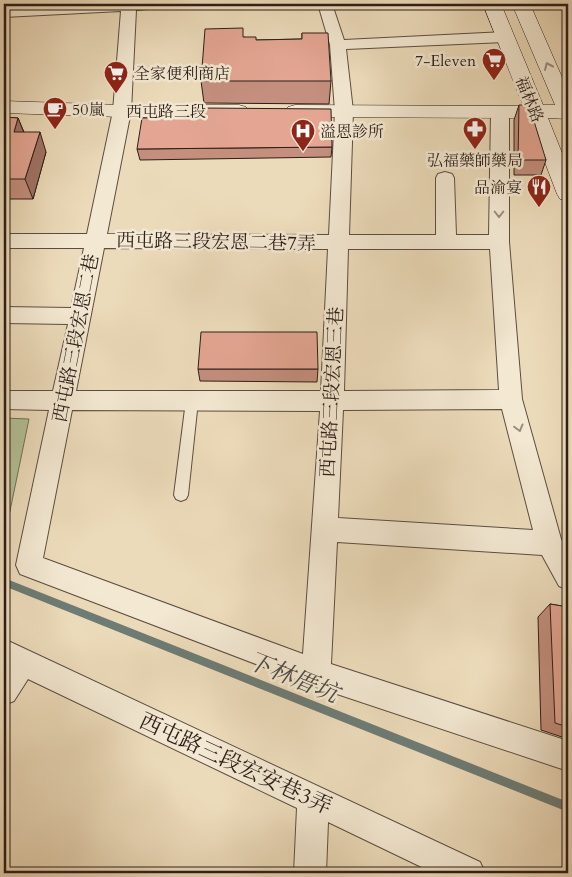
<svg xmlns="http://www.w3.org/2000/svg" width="572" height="877" viewBox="0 0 572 877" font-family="Cardo,'Noto Serif TC',serif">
<rect width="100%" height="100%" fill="#ecdbba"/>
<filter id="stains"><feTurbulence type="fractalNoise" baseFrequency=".004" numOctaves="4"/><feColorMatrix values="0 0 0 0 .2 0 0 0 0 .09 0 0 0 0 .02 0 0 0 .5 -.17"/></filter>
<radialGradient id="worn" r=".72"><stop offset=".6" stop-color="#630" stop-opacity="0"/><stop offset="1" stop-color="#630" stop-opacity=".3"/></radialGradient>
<path fill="#b2c194" stroke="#6f7056" d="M4,418L29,419L4,540Z"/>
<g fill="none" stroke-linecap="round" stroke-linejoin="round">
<path fill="#6d7c75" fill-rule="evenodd" d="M4,578L568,802V812L4,586Z"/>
<defs>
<path id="lane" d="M192,396L196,397L198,401L188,495L186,499L181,501L176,499L174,495L186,401L188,397Z"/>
<path id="street" d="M78,4H173L170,7L136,10L131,111L107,234L329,235L335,111L330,45L318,4H332L344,40L505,32L511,34L513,37L511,40L505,42L346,49L353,111L349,235H436V178L438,174L445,172L452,174L454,178L456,235H489L491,113L494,109L500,108L506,109L509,113V242L522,399L561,539L568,552V590L559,586L542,555L337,542L331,664L568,741V771L316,687L20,574L16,565L49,410L4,409V391H53L68,324L4,323V307L71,308L84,248H4V234H87L113,111L121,11L4,17V7ZM104,248L328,249L321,391H76ZM348,249H490L499,390L344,391ZM502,409L533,530L338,518L343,410ZM72,410L320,411L303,654L43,558Z
M4,639L480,862L485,873H434L328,822L326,873H294L297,808L28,679L14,701L4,705Z"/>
<path id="secondary" d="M483,4H501L543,105H555L512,4H530L568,91V119L548,118L568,168V201L560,199L557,194L528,118L295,117L288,115L285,111L288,107L295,105L523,106Z
M4,101L122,105H239L246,107L249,111L246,115L239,117H122L4,113Z"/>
</defs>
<use href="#lane" stroke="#5c4d41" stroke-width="2"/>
<use href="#street" stroke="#5c4d41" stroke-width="2"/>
<use href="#secondary" stroke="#2c1e19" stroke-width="1"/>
<use href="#lane" fill="#f3e8d2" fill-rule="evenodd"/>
<use href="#street" fill="#f3e8d2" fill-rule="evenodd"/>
<use href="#secondary" fill="#f3e8d2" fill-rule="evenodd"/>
</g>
<path fill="#c48f7e" stroke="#2c1e19" d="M302,33L331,81L329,104L204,103L201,81L244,37L256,40L302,39Z
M519,105L546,160L541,175H514V120Z
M4,115L5,117L18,118L24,132L46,152L33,199H4Z
M332,147L331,157L140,160L137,149Z
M198,369H318L317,382L200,381Z
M550,604L568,607V739L541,730L538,617Z"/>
<path fill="#a07467" stroke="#2c1e19" d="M18,118L26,138L14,132Z
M40,132L46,152L33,199L25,179Z"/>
<path fill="#e4a693" stroke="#2c1e19" d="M243,28V37H256V40L302,39V33H328L331,81H201L205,29Z
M519,105H529L546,160H518Z
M201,108L331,109L332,147L137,149L142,118L201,117Z
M4,117L18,118L14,132H40L25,179H4Z
M201,332H317L318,369H198Z
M550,604L568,607V727L555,723Z"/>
<defs><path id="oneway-chevron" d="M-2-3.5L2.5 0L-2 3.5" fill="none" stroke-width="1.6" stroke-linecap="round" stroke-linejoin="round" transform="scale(1.25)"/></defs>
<g stroke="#998d7f">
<use href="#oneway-chevron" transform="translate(548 66) rotate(-114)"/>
<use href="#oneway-chevron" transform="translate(499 214) rotate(90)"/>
<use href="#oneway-chevron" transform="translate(519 428) rotate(75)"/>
</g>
<defs>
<symbol id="supermarket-pin" viewBox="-11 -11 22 30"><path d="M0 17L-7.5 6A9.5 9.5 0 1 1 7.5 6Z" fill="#8f2418" stroke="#f3e8d2"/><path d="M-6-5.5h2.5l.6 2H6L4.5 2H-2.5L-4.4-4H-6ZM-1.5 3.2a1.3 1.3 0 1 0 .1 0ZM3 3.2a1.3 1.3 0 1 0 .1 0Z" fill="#fff"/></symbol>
<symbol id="cafe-pin" viewBox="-11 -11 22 30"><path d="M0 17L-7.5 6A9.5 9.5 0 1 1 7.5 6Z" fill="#8f2418" stroke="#f3e8d2"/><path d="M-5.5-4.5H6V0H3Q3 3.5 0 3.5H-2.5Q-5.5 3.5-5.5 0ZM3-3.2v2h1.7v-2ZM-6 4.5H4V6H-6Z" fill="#fff"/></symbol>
<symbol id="pharmacy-pin" viewBox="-11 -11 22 30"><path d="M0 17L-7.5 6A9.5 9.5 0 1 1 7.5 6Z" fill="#8f2418" stroke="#f3e8d2"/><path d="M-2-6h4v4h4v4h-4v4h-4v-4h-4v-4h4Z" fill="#fff"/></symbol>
<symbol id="hospital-pin" viewBox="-11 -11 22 30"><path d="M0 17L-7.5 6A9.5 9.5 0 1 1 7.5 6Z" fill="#8f2418" stroke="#f3e8d2"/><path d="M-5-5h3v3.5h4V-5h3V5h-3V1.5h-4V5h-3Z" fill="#fff"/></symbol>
<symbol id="restaurant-pin" viewBox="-11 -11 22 30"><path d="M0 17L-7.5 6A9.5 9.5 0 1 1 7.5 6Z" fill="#8f2418" stroke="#f3e8d2"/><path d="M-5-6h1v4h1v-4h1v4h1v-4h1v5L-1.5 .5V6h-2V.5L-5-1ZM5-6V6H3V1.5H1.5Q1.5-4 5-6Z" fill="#fff"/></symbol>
</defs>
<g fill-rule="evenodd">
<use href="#supermarket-pin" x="480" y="46" width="28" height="38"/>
<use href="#supermarket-pin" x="102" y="59" width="28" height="38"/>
<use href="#cafe-pin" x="41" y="95" width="28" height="38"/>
<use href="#pharmacy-pin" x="461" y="115" width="28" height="38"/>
<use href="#hospital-pin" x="289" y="117" width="28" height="38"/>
<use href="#restaurant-pin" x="525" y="173" width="28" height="38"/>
</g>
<g text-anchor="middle" stroke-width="5" stroke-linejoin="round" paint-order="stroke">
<g font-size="16" fill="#2c1e19" stroke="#f3e8d2" text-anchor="start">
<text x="476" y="66" text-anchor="end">7-Eleven</text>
<text x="134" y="79">全家便利商店</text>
<text x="72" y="115">50嵐</text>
<text x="320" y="137">溢恩診所</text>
<text x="475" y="166" text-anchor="middle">弘福藥師藥局</text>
<text x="522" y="193" text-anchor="end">品渝宴</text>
</g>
<g font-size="16" fill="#2c1e19" stroke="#f3e8d2">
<text transform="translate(530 99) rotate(68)" y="6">福林路</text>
<text x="166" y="117">西屯路三段</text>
</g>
<g font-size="19" fill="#2c1e19" stroke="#f3e8d2">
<text transform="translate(216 241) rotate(1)" y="7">西屯路三段宏恩二巷7弄</text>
<text transform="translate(75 338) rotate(-79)" y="7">西屯路三段宏恩二巷</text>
<text transform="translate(331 392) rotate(-87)" y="7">西屯路三段宏恩三巷</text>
</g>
<g font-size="22" fill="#2c1e19" stroke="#f3e8d2">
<text transform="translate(236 763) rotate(25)" y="8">西屯路三段宏安巷3弄</text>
</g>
<g font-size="24" font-style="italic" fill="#4d4d47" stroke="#f3e8d2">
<text transform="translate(293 677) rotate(22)" y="8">下林厝坑</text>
</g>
</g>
<rect width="572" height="877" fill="none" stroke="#ecdbba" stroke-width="20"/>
<rect x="5" y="5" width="562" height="867" fill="none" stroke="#2c1e19" stroke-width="2.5"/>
<rect x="10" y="10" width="552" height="857" fill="none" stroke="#2c1e19"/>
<rect width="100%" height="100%" filter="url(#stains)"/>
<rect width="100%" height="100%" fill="url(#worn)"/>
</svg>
